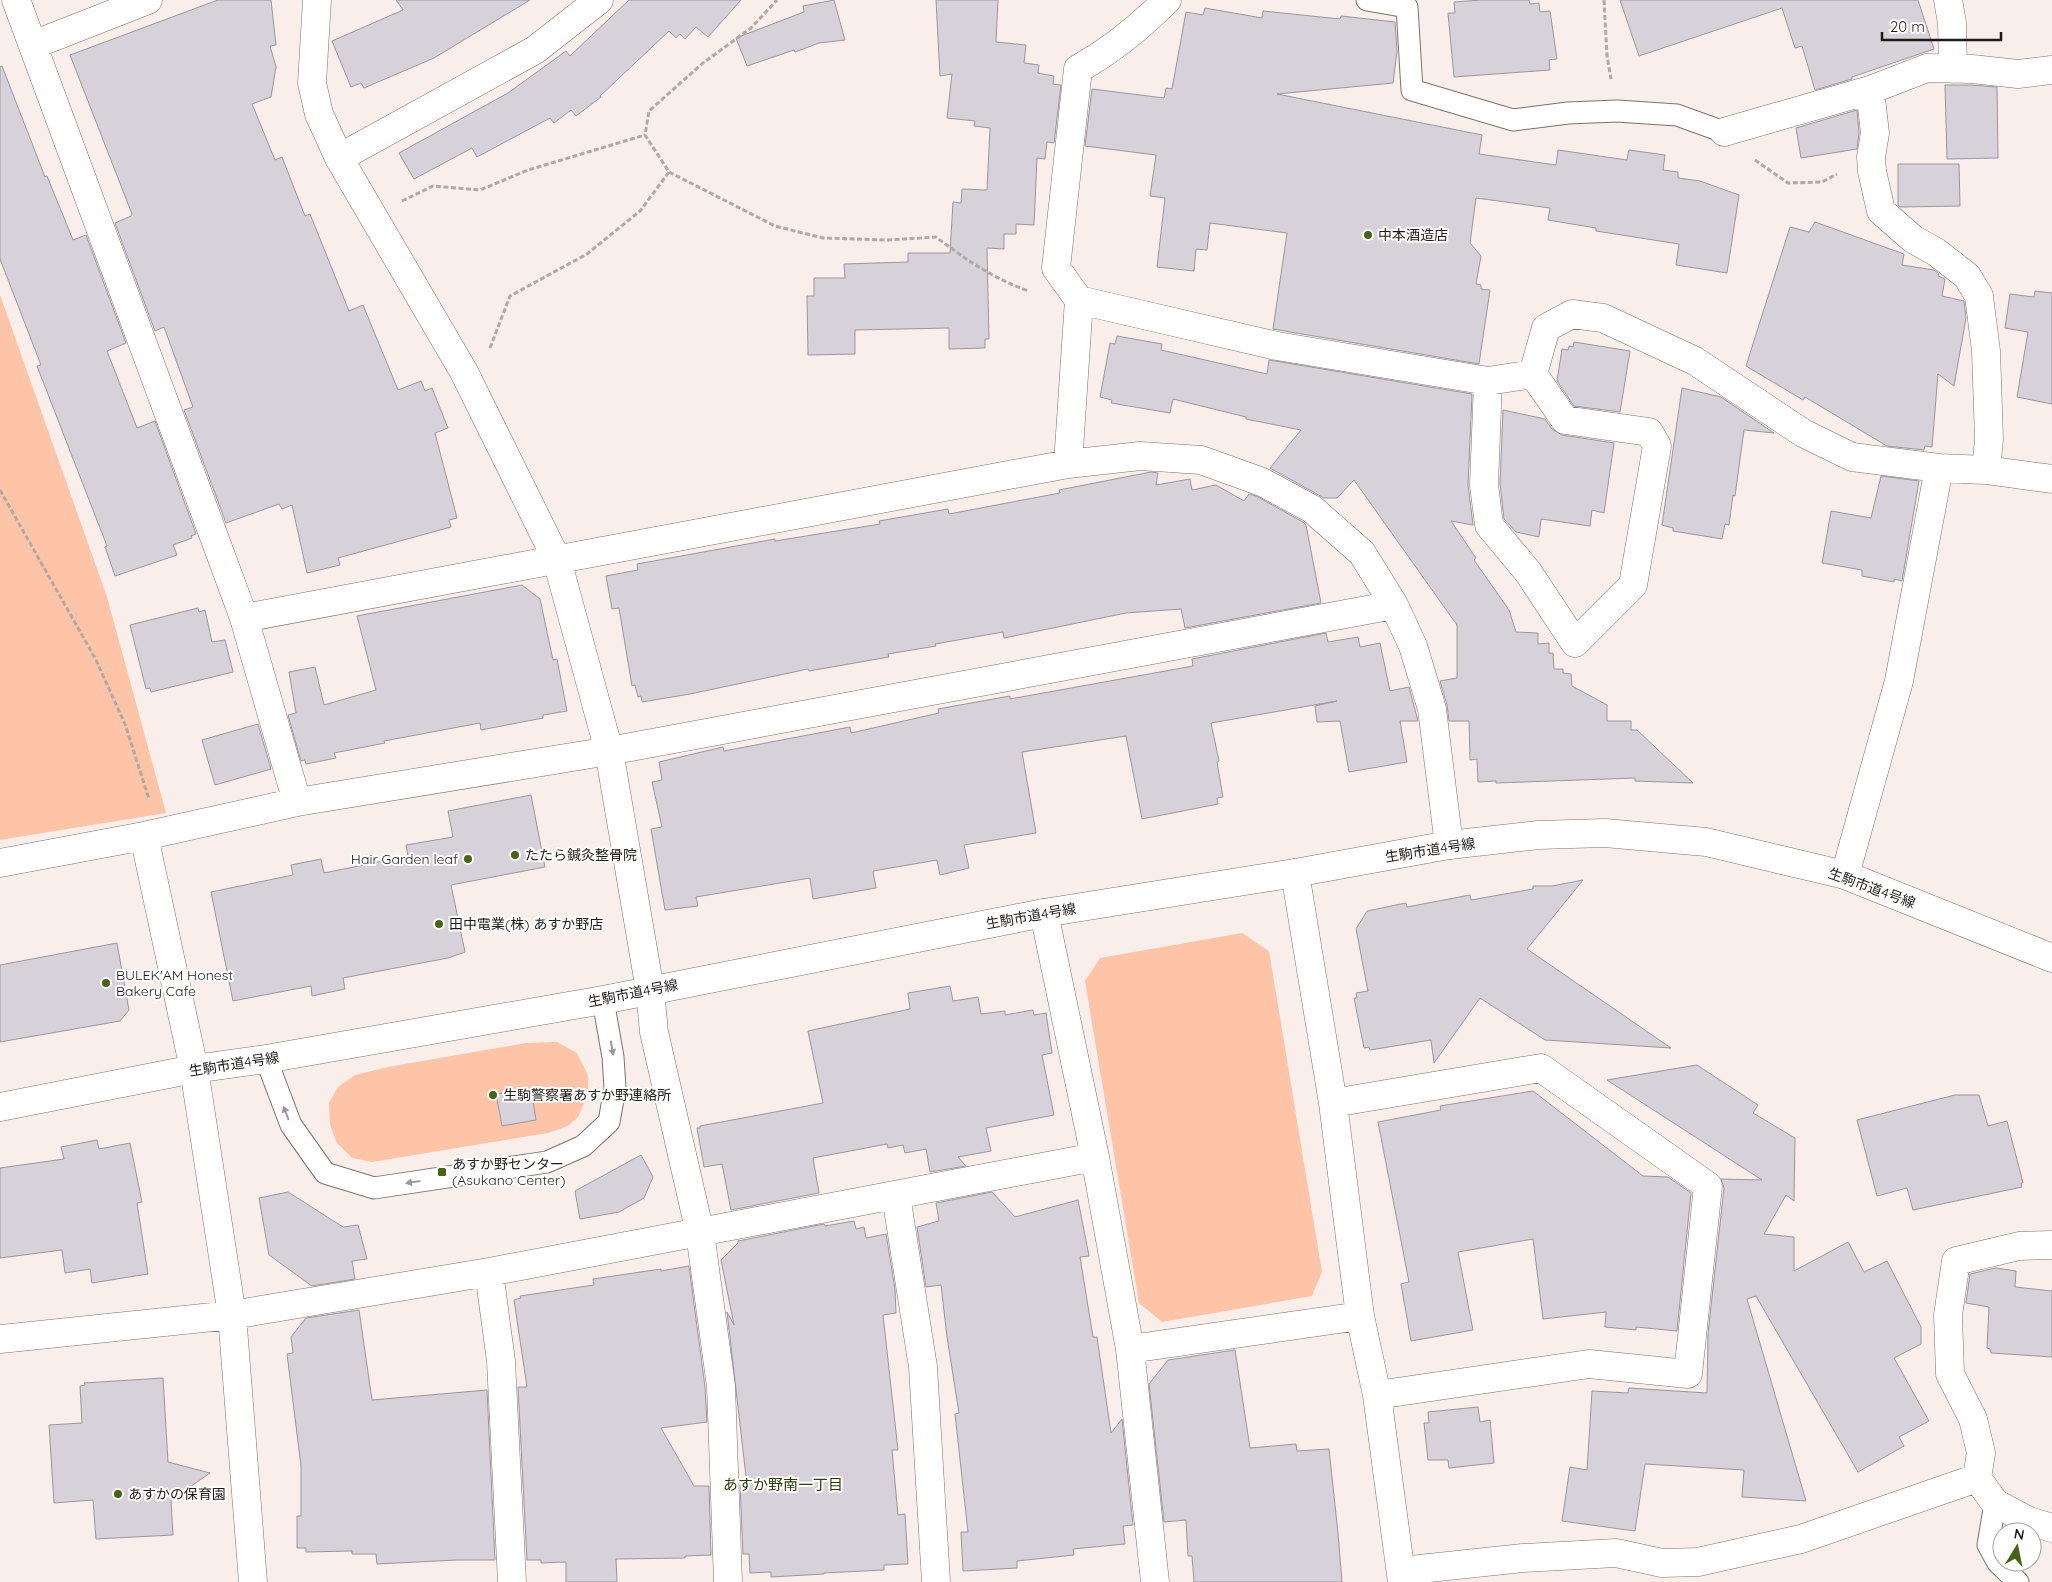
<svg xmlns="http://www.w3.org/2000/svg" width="2052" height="1582" viewBox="0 0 2052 1582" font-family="Quicksand,'Noto Sans JP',sans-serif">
<rect width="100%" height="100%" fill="#f9eee9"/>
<path fill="#fec4a8" d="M0,295L107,597L166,813L0,840Z
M1242,933L1269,951L1322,1272L1312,1296L1162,1322L1139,1303L1085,981L1100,958Z
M557,1042L577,1053L588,1075V1095L578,1117L568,1126L548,1133L372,1162L352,1158L337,1143L330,1125L329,1103L338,1087L355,1075L388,1067L526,1043Z"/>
<path fill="#d7d1da" stroke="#9b969e" d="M218,0H271L276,45L270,46L276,67L271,97L252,104L275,160L282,157L305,216L310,214L349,311L363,305L398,390L421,381L425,391L432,388L448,428L435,433L457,518L449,520L451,527L338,558L340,565L307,573L292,505L282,509L279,504L226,523L184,410L193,407L164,327L155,331L115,223L131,216L132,214L70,55Z
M396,0H530L434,58L364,88L361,83L351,87L332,41L403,10Z
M629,0H741L708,37L696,27L685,39L680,34L676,38L669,31L600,96L601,97L576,116L571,110L554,123L550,118L477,157L472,148L414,179L399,153L508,93L566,51L570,56Z
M834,0L845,40L819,43L795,52L794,50L747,66L736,38L804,12L803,6Z
M936,0H998L996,42L1026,45L1024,63L1039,65L1038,73L1054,76L1053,84L1061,85L1054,143L1047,142L1045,159L1037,158L1034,225L1016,224V234H1004V249L987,248L989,339H985V348L949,349V328L855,330V354L808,355L807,296H814V278H845L844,264L908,262V253H950L953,202L961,203L962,189L987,190L990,128L974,126L975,121L947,118L952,74L940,76Z
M1481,0H1529L1530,4L1539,3L1540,12L1550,11L1557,59L1549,60L1550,70L1454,77L1448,13H1455L1454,2Z
M1620,0H1918L1934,49L1852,77V79L1815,90L1802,46L1795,48L1782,8L1639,56Z
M1205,8L1262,18L1263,11L1340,19L1341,16L1395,22L1397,51L1393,83L1277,94L1482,135L1479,154L1556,165L1558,150L1627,160L1629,150L1665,155L1663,170L1678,172V178L1700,181L1739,195L1727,273L1676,265L1679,244L1596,231V228L1548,220L1550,208L1476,198L1470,243L1481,256L1476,284L1481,285V289L1490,290L1479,364L1273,329L1287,233L1210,223L1207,250L1196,249L1194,271L1157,267L1165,198L1150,196L1156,155L1085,146L1092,89L1164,98L1166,88L1172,89L1186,12L1203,15Z
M2,66L45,177L47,176L73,240L86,235L126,343L107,351L137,428L155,421L196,534L191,536L192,538L173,545L177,555L115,576L105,547L107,546L37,366L41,365L0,259V67Z
M1945,85H1971L1997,87L1998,158L1947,159Z
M1857,110L1859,133L1857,149L1801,158L1796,128Z
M1898,164H1959L1960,206L1900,207L1898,205Z
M1815,222L1904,254L1902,265L1934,270L1939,274L1938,276L1945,279L1942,296L1964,301L1966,318L1954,386L1938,374L1932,447L1925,446L1924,450L1887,446L1805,397L1803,400L1746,366L1790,227L1809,232Z
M2035,291L2052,293V404L2017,397L2028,332L2005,328L2010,294L2034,297Z
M1117,336L1162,344L1161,350L1267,374L1269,360L1472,394L1468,485L1473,525L1451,521L1476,558L1474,560L1509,610L1516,632L1538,633V644L1549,643V653H1553L1554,669H1563V673L1571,674L1572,686L1607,705V721H1631V730H1637L1693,783L1635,781V778L1496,783V781L1478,782L1477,759L1470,760L1469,721H1449L1447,705L1440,681L1457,678V625L1354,480L1337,498H1324L1270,468L1301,430L1246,419V417L1173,399L1170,413L1111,403L1112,400L1100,397L1110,343L1115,344Z
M1574,342L1630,351L1620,412L1574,406L1557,381L1562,349L1568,350L1569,346L1573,347Z
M1682,388L1721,397L1774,433L1744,430L1735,496L1733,495L1729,525L1725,524L1722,539L1673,531V528L1662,525Z
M1503,410L1545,419L1552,429L1562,435L1614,443L1604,513L1592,510L1590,526L1541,519L1539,537L1516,532L1504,519L1500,484Z
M1151,472L1158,473L1156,485L1190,479L1192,490L1216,485L1244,501L1249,494L1256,496L1303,522L1306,525L1321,603L1185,628L1181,609L1126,613L1004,638L1003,632L935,644L936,646L888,654L889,657L809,671L808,669L690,694L642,702L641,696L638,697L635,685L632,686L619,608L612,609L606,576L638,570L637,564L775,539V541L880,524L879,521L948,509L949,514L1060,493L1059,490Z
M1881,476L1919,481L1902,581L1894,579V582L1862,576V570L1822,563L1831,511L1871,518Z
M522,585L540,599L553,660L557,659L567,711L543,715V718L481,730L480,723L384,741L385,743L334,753L336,758L306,764L305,760L301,761L288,715L296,713L289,672L315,667L324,705L376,690L357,616Z
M198,608L199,612L205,610L212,642L225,640L233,672L151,692L150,688L146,689L130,625Z
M1326,633L1328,642L1358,637L1360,647L1380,643L1390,691L1409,687L1418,721H1400L1407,762L1349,772L1340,721L1317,722L1315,706L1337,701L1211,723L1219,761L1217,762L1223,797L1217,798L1218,804L1142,819L1126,736L1022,752L1036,833L964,845L969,868L940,875L937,860L873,871L876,888L813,899L810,878L696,897L698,906L665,910L651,829L662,827L652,782L662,780L659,762L723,747L724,751L850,727L851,733L939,713L938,709L1010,696V699L1193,666L1192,659Z
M258,724L271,769L215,785L202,740Z
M531,795L545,867L451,885L465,952L448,958L343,978L345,989L312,996L311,986L233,1001L211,892L293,875L291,865L321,859L324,873L408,856L406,845L453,837L448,811Z
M1583,880L1527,949L1671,1048L1545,1040L1480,998L1434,1063L1431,1040L1370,1050L1369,1047L1364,1048L1354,998H1357L1356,993L1368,991L1356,929L1367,911L1406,903L1407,907L1470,895L1471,900L1533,889V886H1552Z
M117,943L129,1010L120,1021L0,1042V965Z
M950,986L953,1001L978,997L981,1014L1005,1011V1015L1033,1010L1034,1015L1046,1013L1052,1053L1042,1055L1054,1115L986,1128L991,1151L958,1157L966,1166L930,1172L926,1149L905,1153L903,1145L888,1148L887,1144L813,1158L819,1193L731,1210L722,1164L704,1167L697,1128H700V1126L823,1103L808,1031L910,1009L908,993Z
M1697,1065L1758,1105L1753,1113L1795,1138L1794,1201L1786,1195L1764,1234L1794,1237V1271L1848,1242L1864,1272L1887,1261L1921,1327V1344L1894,1358L1929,1421L1899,1437L1904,1446L1858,1472L1756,1296L1747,1299L1806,1501L1742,1497L1744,1470L1645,1464L1635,1531L1562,1521L1570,1467L1587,1470L1592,1391L1628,1393L1629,1388L1707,1393L1708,1334L1724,1188L1721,1179L1762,1180L1607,1080Z
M531,1088L536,1120L502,1126L496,1094Z
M1533,1091L1643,1176L1668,1177L1691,1193L1677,1331L1636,1327V1330L1605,1327L1606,1312L1543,1319L1533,1239L1458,1252L1473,1330L1411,1341L1401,1284L1409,1282L1378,1122L1441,1110L1440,1106Z
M1955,1095H1979L1988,1126L2007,1121L2023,1183H2021L2022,1187L1913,1210L1907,1188L1877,1196L1857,1120Z
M97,1140L99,1149L130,1143L142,1202L137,1203L148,1274L92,1283L90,1269L65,1273L62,1250L0,1258V1168L64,1159L61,1147Z
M641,1155L653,1177L644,1198L619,1212L580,1219L575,1191Z
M288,1192L343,1227L358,1225L367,1259L352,1261L355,1279L312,1286L269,1255L259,1198Z
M992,1192L1015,1217L1078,1200L1089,1256L1080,1257L1093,1337H1097L1111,1433L1122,1419L1133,1525L1123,1526L1125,1544L1073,1549L1074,1555L1017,1561V1568L963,1571L961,1532H968L955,1414L959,1413L947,1337L941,1285L926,1287L917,1227L939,1221L936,1203Z
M854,1221L856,1229L864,1227L866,1238L886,1234L895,1289L896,1313L883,1315L898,1450H892L898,1515L905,1514L908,1564L884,1565V1570L824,1573V1574L771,1577V1572L750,1573L749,1554H743L740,1485H747L727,1312L734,1325L721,1260L738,1243V1241L824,1224L825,1226Z
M689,1266L705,1387L707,1422L661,1428L694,1486H709L711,1555L685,1556V1558L616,1559L617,1582H566V1562L541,1563V1560H527L518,1387H527L514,1300L521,1298L520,1296L594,1285L593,1279L661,1269V1271Z
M1996,1268L2016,1271L2015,1287L2052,1291V1357L1991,1353L1990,1349L1987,1348L1989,1307L1966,1303L1970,1274Z
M359,1310L372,1400L487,1390L495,1560H457L377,1564L376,1554H352V1551L306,1552V1548H297V1516H301V1466L287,1354L293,1353L291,1337L306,1318Z
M1235,1350L1250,1448L1296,1444L1297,1451L1329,1449L1338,1533L1342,1582H1194L1192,1556H1188L1186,1520L1164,1522L1149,1384L1168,1360Z
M163,1378L168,1462L210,1473L171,1500L173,1535L96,1539L93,1500L54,1503L49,1425L82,1423L80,1386L85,1385L84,1383Z
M1478,1407L1480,1422L1490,1420L1494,1463L1449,1468L1448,1460H1428L1424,1423H1429L1428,1412Z"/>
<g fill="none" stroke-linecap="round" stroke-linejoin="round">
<defs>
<path id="service" d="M1367,0L1407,7L1412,90L1513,120L1568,113L1617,111L1677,115L1724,132
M266,1059L291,1125L325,1173L374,1188L547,1162L583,1146L609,1122L615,1088L613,1057L603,1000
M1995,1503L1988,1545L1998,1563L2018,1582"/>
<path id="minor" d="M16,0L244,618L297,802
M1948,0L1952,23L1953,69
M33,45L148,0
M1870,90L1875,133L1871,157L1872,171L1881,211L1913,239L1936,252L1967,276L1979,296L1986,351L1989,439L1986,470
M1724,132L1870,90L1927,68L1972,69L2018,74L2052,70
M339,158L535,50L599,0
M1079,300L1277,346L1488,381L1533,374L1565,420L1649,432L1657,446L1633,585L1575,643L1528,572L1489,525L1484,485L1488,381
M1533,374L1546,328L1572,314L1603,318L1695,361L1803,433L1852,457L1939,468L1986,470L2052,479
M1068,464L1079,300L1056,268L1078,69C1112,50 1140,27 1167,0
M244,618L1068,464L1140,456L1201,460L1262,482L1312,509L1362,553L1394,605L1413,646L1432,709L1449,845
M144,836L194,1069L232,1315L253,1582
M0,863L144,836L297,802L609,751L1394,605
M1295,873L1333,1103L1360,1316L1377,1395L1402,1582
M1845,875L1899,681L1939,468
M1044,913L1095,1157L1130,1349L1155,1582
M1333,1103L1541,1068L1708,1186L1688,1374L1589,1364L1377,1395
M896,1196L923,1367L936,1582
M489,1272L501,1361L512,1582
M0,1339L232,1315L489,1272L1095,1157
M1130,1349L1360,1316
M1977,1478L1981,1453L1973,1419L1950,1374L1948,1315L1956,1261L2019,1246L2052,1245
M1401,1571L1523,1558L1616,1553L1662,1563L1698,1562L1801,1539L1977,1478L1995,1503L2029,1521L2052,1528"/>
<path id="tertiary" d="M317,0L312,83L319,114L339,158L464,372L557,560L609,751L650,990L654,1032L700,1233L721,1386L728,1582
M0,1107L194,1069L266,1059L603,1000L1044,913L1295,873L1449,845L1538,835L1605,833L1706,842L1845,875L2052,958"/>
</defs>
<use href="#service" stroke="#7c726d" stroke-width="23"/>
<use href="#minor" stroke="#7c726d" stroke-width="29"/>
<use href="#tertiary" stroke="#7c726d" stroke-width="29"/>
<path stroke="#b2a9a5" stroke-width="3" stroke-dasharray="5 2.5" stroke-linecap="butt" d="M1604,0L1607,56L1611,79
M1755,160L1788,183L1822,182L1837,174
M669,172L775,226L823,238L888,240L936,237C965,259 994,279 1029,291
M402,201L433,186L480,190L528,170L645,135
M490,348L510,296L587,254L640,211L669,172L645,135L649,111L703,63L751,28L777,0
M0,490L95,658L125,724L149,799"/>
<use href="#service" stroke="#fff" stroke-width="21"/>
<use href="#minor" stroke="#fff" stroke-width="28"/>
<use href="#tertiary" stroke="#fff" stroke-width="28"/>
</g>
<defs><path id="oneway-solid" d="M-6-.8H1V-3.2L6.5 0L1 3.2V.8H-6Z" transform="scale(1.25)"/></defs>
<g fill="#9a9897">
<use href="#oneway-solid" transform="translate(612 1048) rotate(80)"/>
<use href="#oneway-solid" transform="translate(286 1113) rotate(-111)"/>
<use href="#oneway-solid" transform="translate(413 1182) rotate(172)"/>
</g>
<g fill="#476316" stroke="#fff" stroke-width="2">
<circle cx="1368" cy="235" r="5"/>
<circle cx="515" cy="855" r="5"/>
<circle cx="468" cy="859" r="5"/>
<circle cx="439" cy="924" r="5"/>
<circle cx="106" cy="983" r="5"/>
<circle cx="493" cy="1095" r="5"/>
<rect x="437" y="1167" width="10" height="10" rx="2.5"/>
<circle cx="118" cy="1494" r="5"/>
</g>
<g text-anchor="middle" stroke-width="4" stroke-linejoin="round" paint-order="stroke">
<g font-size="14" fill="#1e1a18" stroke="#fff" text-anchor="start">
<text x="1378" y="240">中本酒造店</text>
<text x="525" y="860">たたら鍼灸整骨院</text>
<text x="458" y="864" text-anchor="end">Hair Garden leaf</text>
<text x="449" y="929">田中電業(株) あすか野店</text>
<text x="116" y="980">BULEK'AM Honest<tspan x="116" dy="16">Bakery Cafe</tspan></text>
<text x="503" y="1100">生駒警察署あすか野連絡所</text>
<text x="452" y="1169">あすか野センター<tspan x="452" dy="16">(Asukano Center)</tspan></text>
<text x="128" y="1499">あすかの保育園</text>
</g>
<g font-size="14" fill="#1e1a18" stroke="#fff">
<text transform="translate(1430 850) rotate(-9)" y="5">生駒市道4号線</text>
<text transform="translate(1872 888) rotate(20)" y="5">生駒市道4号線</text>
<text transform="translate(1031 916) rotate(-10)" y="5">生駒市道4号線</text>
<text transform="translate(633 993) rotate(-11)" y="5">生駒市道4号線</text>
<text transform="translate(234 1064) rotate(-9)" y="5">生駒市道4号線</text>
</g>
<g font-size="15" fill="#293c05" stroke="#fff">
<text x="783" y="1490">あすか野南一丁目</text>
</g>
</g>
<g transform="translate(2017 1547) rotate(10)"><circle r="24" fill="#ffffff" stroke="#a5a3a3"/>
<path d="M0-4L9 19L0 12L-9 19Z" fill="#476316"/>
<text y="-8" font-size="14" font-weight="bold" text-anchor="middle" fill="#1e1a18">N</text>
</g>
<path d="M1882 32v8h119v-8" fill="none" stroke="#1e1a18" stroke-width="2.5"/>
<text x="1890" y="32" font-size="15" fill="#1e1a18" stroke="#ffffff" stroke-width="4" paint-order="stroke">20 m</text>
</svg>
